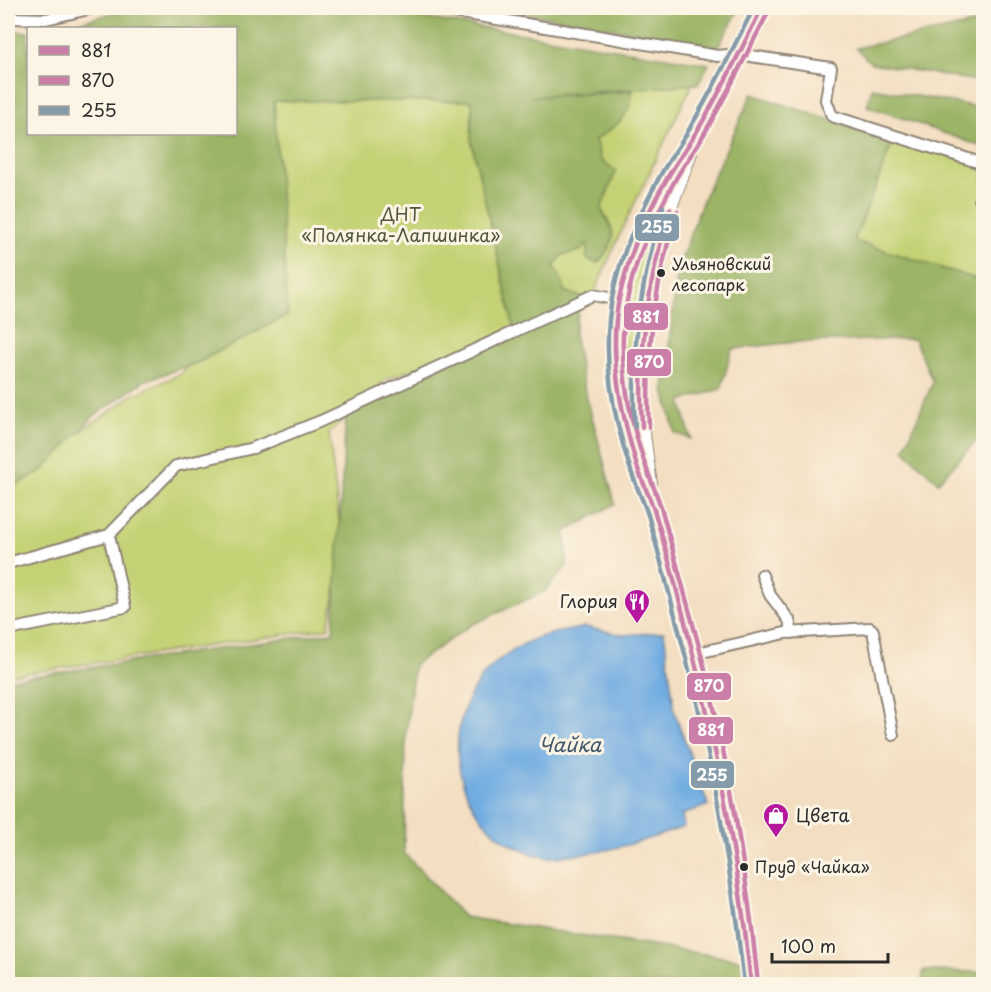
<svg xmlns="http://www.w3.org/2000/svg" width="991" height="992" viewBox="0 0 991 992" font-family="'Playpen Sans',sans-serif">
<rect width="100%" height="100%" fill="#fcf5e5"/>
<filter id="ink" filterUnits="userSpaceOnUse"><feTurbulence type="fractalNoise" baseFrequency=".0167" numOctaves="2"/><feDisplacementMap in="SourceGraphic" scale="12" xChannelSelector="R" yChannelSelector="G"/><feConvolveMatrix kernelMatrix="1 2 1 2 8 2 1 2 1" color-interpolation-filters="sRGB"/></filter>
<filter id="wash" filterUnits="userSpaceOnUse"><feTurbulence type="fractalNoise" baseFrequency=".008" numOctaves="4" result="noise"/><feDisplacementMap in="SourceGraphic" scale="24" xChannelSelector="R" yChannelSelector="G"/><feGaussianBlur stdDeviation="1.35" result="paint"/><feColorMatrix in="noise" values="0 0 0 0 0 0 0 0 0 0 0 0 0 0 0 0 0 1.4 0 .05"/><feComposite in="paint" operator="in"/></filter>
<g filter="url(#wash)">
<rect width="100%" height="100%" fill="#f3dec1"/>
<path fill="#c4d274" stroke="#787e50" stroke-width="1.5" d="M695,78L619,236L590,303L386,379L329,433L343,553L328,628L8,676V483L133,395L181,374L260,282L265,90Z
M897,140L983,166V281L854,241L893,141Z
M669,188L634,373V408L638,446C632,422 626,398 623,374C616,306 639,247 669,188Z"/>
<path fill="#9bb466" stroke="#637048" stroke-width="1.5" d="M130,8H362L709,64L698,84L531,97L633,91C629,119 617,125 595,140L601,160L616,171L601,209C617,235 617,239 598,263L587,259V244L580,251L562,255L554,266L563,283L564,291L581,297L574,334L584,387L615,504L565,532L567,566L544,592L471,625L414,665L406,735L404,853L464,917L742,960L744,984H8V680L333,632L346,414L514,329L471,139L472,101H274L288,315L199,362L144,381L94,416L43,470L8,490V31L28,32V134H236V28H59Z
M497,8H740L718,47Z
M983,22V82L871,63L856,48Z
M872,88L983,108V147L867,106Z
M752,94L893,141L854,241L983,281V434L938,482L904,450L933,382L914,339L796,342L732,349L721,389L681,401L691,439L675,433L664,390L678,268L704,197Z
M923,971L983,972V984H923Z"/>
<path fill="#71ace1" stroke="#4e6c86" stroke-width="1.5" d="M585,627L624,635L664,632L675,713L708,805L682,815L684,827C646,840 608,853 569,855C562,856 553,858 546,857C472,845 438,761 469,698C475,685 483,674 493,665C504,656 519,646 532,640C547,633 568,631 585,627Z"/>
</g>
<g filter="url(#ink)">
<g fill="none" stroke-linecap="round" stroke-linejoin="round">
<defs>
<path id="minor" d="M431,8L718,56L737,54L831,68L826,100L832,116L984,164
M8,18L46,19L93,8
M984,187L980,199L984,207
M8,563L109,535L176,466L253,448L321,421L593,295L619,300
M762,575L770,595L789,620L792,633
M8,630L125,607L109,535
M693,654L785,633L870,628L873,631L893,735"/>
<path id="major" d="M650,484C647,464 644,445 642,425C637,366 647,292 661,235C669,207 680,180 690,153
M751,984L745,926L717,756L693,654L654,510L638,468L626,424L616,376L614,352L619,300L630,260L644,226L668,177L698,130L762,8"/>
</defs>
<use href="#minor" stroke="#8f8476" stroke-width="14"/>
<use href="#major" stroke="#8f8476" stroke-width="16"/>
<use href="#minor" stroke="#fff" stroke-width="10"/>
<use href="#major" stroke="#fff" stroke-width="14"/>
<defs>
<path id="bus-1" d="M642,427C638,352 648,280 670,209
M751,984C740,873 720,762 693,654C681,606 669,557 654,510C649,495 642,481 637,466C621,412 608,355 619,299C628,256 647,212 669,175C678,160 688,146 697,131C721,92 741,49 762,8"/>
<path id="bus-2" d="M649,427C645,353 655,282 677,211
M758,983C747,871 728,759 700,650C687,603 675,557 662,511C658,496 651,482 646,467C628,415 616,356 627,301C634,260 654,219 674,182C683,165 695,151 704,134C727,95 747,52 769,11"/>
<path id="bus-3" d="M635,427C630,352 641,279 663,207
M744,984C732,874 713,762 685,654C673,608 661,561 648,515C643,500 636,486 631,471C613,416 601,357 612,299C619,256 640,213 661,174C670,158 682,143 691,126C714,88 733,47 754,8"/>
</defs>
<use href="#bus-1" stroke="#fcf5e5" stroke-width="9"/>
<use href="#bus-2" stroke="#fcf5e5" stroke-width="9"/>
<use href="#bus-3" stroke="#fcf5e5" stroke-width="9"/>
<use href="#bus-1" stroke="#ca7ea8" stroke-width="4.5"/>
<use href="#bus-2" stroke="#ca7ea8" stroke-width="4.5"/>
<use href="#bus-3" stroke="#869baa" stroke-width="4.5"/>
</g>
</g>
<defs>
<symbol id="restaurant-pin" viewBox="-11 -11 22 30"><path d="M0 17L-7.5 6A9.5 9.5 0 1 1 7.5 6Z" fill="#b5179e" stroke="#fcf5e5"/><path d="M-5-6h1v4h1v-4h1v4h1v-4h1v5L-1.5 .5V6h-2V.5L-5-1ZM5-6V6H3V1.5H1.5Q1.5-4 5-6Z" fill="#fff"/></symbol>
<symbol id="shop-pin" viewBox="-11 -11 22 30"><path d="M0 17L-7.5 6A9.5 9.5 0 1 1 7.5 6Z" fill="#b5179e" stroke="#fcf5e5"/><path d="M-5-2.5h2.3a2.7 3.5 0 0 1 5.4 0H5L5.5 6h-11ZM-1.5-2.5h3a1.5 2.3 0 0 0-3 0Z" fill="#fff"/></symbol>
</defs>
<g fill-rule="evenodd">
<use href="#restaurant-pin" x="622" y="587" width="30" height="40"/>
<use href="#shop-pin" x="761" y="801" width="30" height="40"/>
</g>
<g fill="#2b2b2b" stroke="#fcf5e5" stroke-width="2">
<circle cx="661" cy="273" r="5"/>
<circle cx="744" cy="867" r="5"/>
</g>
<g text-anchor="middle" stroke-width="6" stroke-linejoin="round" paint-order="stroke">
<g font-size="16" fill="#2b2b2b" stroke="#fcf5e5" text-anchor="start">
<text x="672" y="270">Ульяновский<tspan x="672" dy="21">лесопарк</tspan></text>
<text x="755" y="873">Пруд «Чайка»</text>
</g>
<g font-size="18" fill="#51553d" stroke="#fcf5e5">
<text x="401" y="221">ДНТ<tspan x="401" dy="21">«Полянка-Лапшинка»</tspan></text>
</g>
<g font-size="18" fill="#2b2b2b" stroke="#fcf5e5" text-anchor="end">
<text x="618" y="608">Глория</text>
<text x="796" y="822" text-anchor="start">Цвета</text>
</g>
<g font-size="20" font-style="italic" fill="#44586b" stroke="#fcf5e5">
<text x="570" y="752">Чайка</text>
</g>
</g>
<g stroke="#fcf5e5" stroke-width="2">
<rect x="634" y="213" width="46" height="29" rx="6" fill="#869baa"/>
<rect x="623" y="302" width="46" height="29" rx="6" fill="#ca7ea8"/>
<rect x="626" y="348" width="46" height="29" rx="6" fill="#ca7ea8"/>
<rect x="686" y="672" width="46" height="29" rx="6" fill="#ca7ea8"/>
<rect x="688" y="716" width="46" height="29" rx="6" fill="#ca7ea8"/>
<rect x="690" y="760" width="45" height="29" rx="6" fill="#869baa"/>
</g>
<g font-size="16" text-anchor="middle" font-weight="bold" fill="#fff">
<text x="657" y="233">255</text>
<text x="646" y="323">881</text>
<text x="649" y="368">870</text>
<text x="709" y="692">870</text>
<text x="711" y="736">881</text>
<text x="712" y="781">255</text>
</g>
<rect width="991" height="992" fill="none" stroke="#fcf5e5" stroke-width="30"/>
<rect x="27" y="27" width="210" height="108" fill="#fcf5e5" stroke="#a8a49b" stroke-width="1.5"/>
<rect x="39" y="46" width="30" height="9" fill="#ca7ea8" stroke="#a8a49b" stroke-width="1.5"/>
<text x="81" y="57" font-size="18" fill="#2b2b2b">881</text>
<rect x="39" y="76" width="30" height="9" fill="#ca7ea8" stroke="#a8a49b" stroke-width="1.5"/>
<text x="81" y="87" font-size="18" fill="#2b2b2b">870</text>
<rect x="39" y="106" width="30" height="9" fill="#869baa" stroke="#a8a49b" stroke-width="1.5"/>
<text x="81" y="117" font-size="18" fill="#2b2b2b">255</text>
<path d="M772 953v9h116v-9" fill="none" stroke="#2b2b2b" stroke-width="3"/>
<text x="781" y="953" font-size="18" fill="#2b2b2b" stroke="#fcf5e5" stroke-width="4.5" paint-order="stroke">100 m</text>
</svg>
